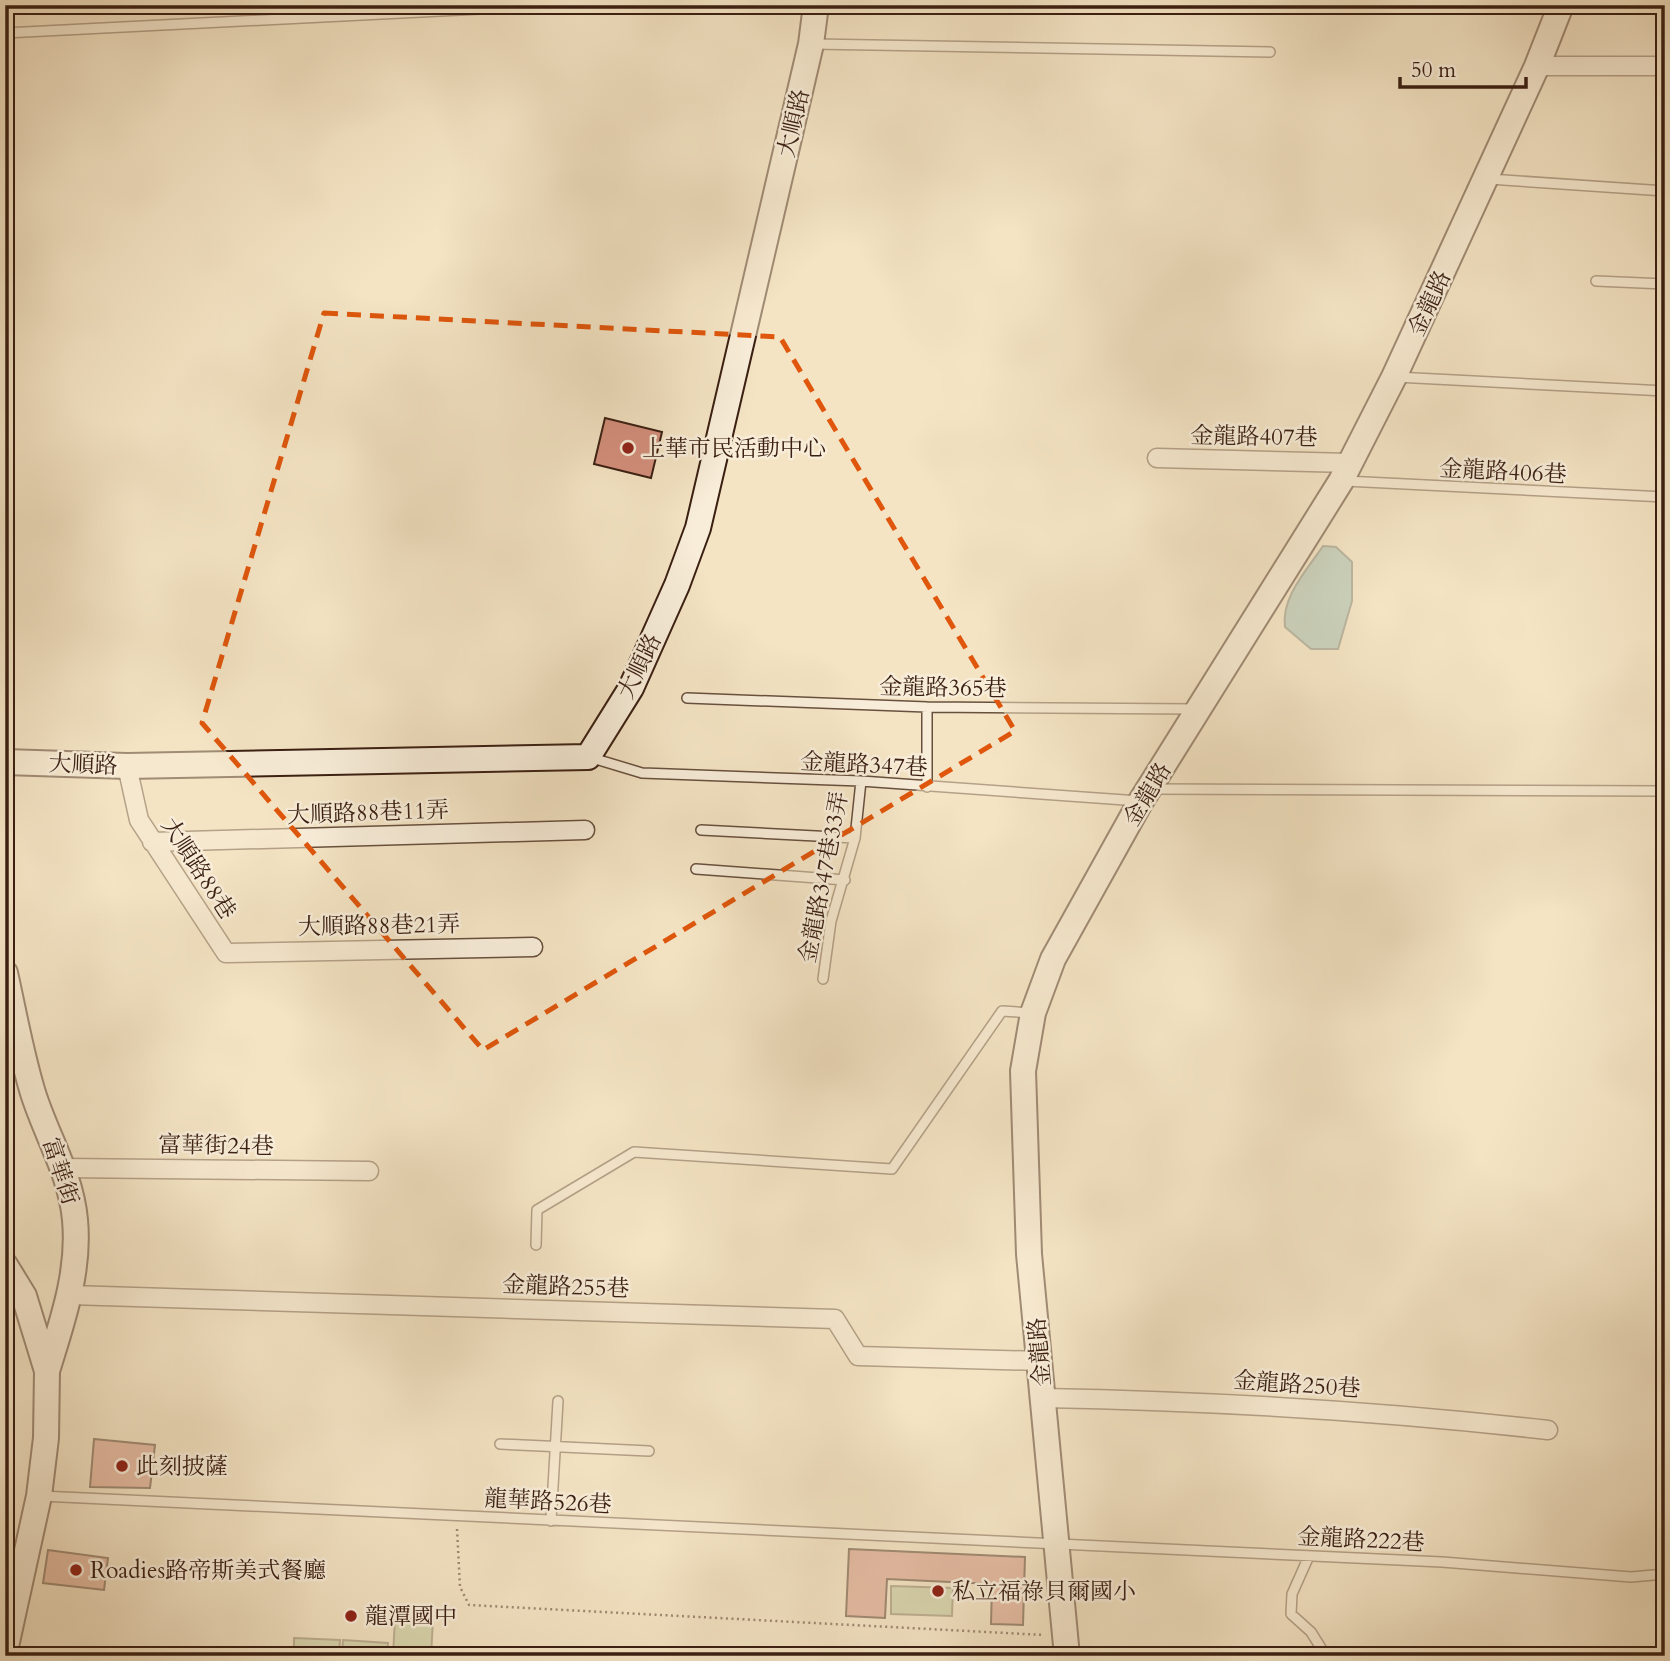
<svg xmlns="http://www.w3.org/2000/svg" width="1670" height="1661" viewBox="0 0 1670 1661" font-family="Cardo,'Noto Serif TC',serif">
<rect width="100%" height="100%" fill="#f4e4c4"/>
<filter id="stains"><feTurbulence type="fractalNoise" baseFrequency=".00286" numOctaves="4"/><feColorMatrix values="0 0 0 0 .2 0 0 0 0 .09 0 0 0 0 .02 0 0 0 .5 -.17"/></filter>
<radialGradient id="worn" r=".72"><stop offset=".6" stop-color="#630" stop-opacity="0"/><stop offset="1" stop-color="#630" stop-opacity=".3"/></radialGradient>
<path fill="#b9c596" stroke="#7a7254" stroke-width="2" d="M891,1586L953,1588L952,1616L891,1614Z
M395,1618L433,1620L431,1656H393Z
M294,1638L340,1640L339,1656H294Z
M343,1640L388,1643L387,1656H342Z"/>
<path fill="#9cbfb4" stroke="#757f73" stroke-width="2" d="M1323,546L1336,547L1352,562V601L1338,649H1311L1285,627C1281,597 1307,570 1323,546Z"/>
<path fill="#d48f7c" stroke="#3a1f12" stroke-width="2" d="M605,418L662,432L651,478L594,464Z
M94,1439L155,1445L150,1488L90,1487Z
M849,1549L1025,1557L1023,1625L991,1624L992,1584L887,1579L885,1618L846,1616Z
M48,1550L108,1558L104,1590L43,1583Z"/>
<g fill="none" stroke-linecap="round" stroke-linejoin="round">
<defs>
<path id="lane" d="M5,33L519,7
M813,44L1270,52
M1489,179L1665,191
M1596,281L1665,284
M1396,377L1665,391
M1345,481L1665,497
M687,698L927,707L1193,709
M589,757L642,773L861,781L1139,801
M927,787V707
M1152,789L1665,791
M701,830L855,838
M696,869L845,880
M823,979L831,921L855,838L861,781
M536,1245L537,1210L634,1152L892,1169L1002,1011L1031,1013
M500,1444L649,1451
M41,1496L1442,1562L1631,1577L1665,1574
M551,1521L558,1401
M1309,1556L1292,1594L1291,1614L1311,1632L1326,1656"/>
<path id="street" d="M1537,66H1665
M1157,458L1350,463
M127,766L139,820L226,953L533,947
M152,842L585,830
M63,1168L369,1171
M70,1295L835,1319L858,1356L1039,1361
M1043,1398C1211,1401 1380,1411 1548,1430"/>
<path id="secondary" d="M5,762L127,766L588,757L631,688L677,585L698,528L811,44L816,5
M5,973C14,1013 21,1054 33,1093C46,1135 71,1174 75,1220C80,1272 62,1322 47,1371
M5,1265L24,1296L47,1371L46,1438L39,1496L5,1651
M1067,1656L1029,1254L1023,1071L1033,1013L1053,959L1141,801L1341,481L1394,377L1537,66L1561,5"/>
</defs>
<use href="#lane" stroke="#68503e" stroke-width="12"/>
<use href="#street" stroke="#68503e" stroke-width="21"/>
<use href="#secondary" stroke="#3a1f12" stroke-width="28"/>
<path stroke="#3a1f12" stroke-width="2.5" stroke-dasharray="2 3.5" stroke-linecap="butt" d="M529,7L590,5
M457,1529L460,1587L469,1605L1044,1635"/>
<use href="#lane" stroke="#f8edd9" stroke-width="9"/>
<use href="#street" stroke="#f8edd9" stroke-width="18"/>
<use href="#secondary" stroke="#f8edd9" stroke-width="24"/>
</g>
<path d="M0 0H1670V1661H0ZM324,313L780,337L1015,731L483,1050L202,723Z" fill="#f4e4c4" fill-opacity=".55" fill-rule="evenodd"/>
<path fill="none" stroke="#df560c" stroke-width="5" stroke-dasharray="14 9" stroke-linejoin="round" d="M324,313L780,337L1015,731L483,1050L202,723Z"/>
<g fill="#8f2418" stroke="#f8edd9" stroke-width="2.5">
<circle cx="628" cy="448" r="7"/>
<circle cx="122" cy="1466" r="7"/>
<circle cx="76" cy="1570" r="7"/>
<circle cx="938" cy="1591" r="7"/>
<circle cx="351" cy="1616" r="7"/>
</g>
<g text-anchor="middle" stroke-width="5" stroke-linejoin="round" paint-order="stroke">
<g font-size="23" fill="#3a1f12" stroke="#f8edd9">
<text transform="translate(793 123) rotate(-77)" y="8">大順路</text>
<text transform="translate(1429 303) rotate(-65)" y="8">金龍路</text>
<text transform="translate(1254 436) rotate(1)" y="8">金龍路407巷</text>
<text transform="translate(1503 471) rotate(3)" y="8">金龍路406巷</text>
<text transform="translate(639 666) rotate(-64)" y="8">大順路</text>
<text transform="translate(943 687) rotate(1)" y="8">金龍路365巷</text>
<text transform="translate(83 764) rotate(2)" y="8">大順路</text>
<text transform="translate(864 764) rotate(3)" y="8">金龍路347巷</text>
<text transform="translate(1147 794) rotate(-59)" y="8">金龍路</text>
<text transform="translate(368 812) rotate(-2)" y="8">大順路88巷11弄</text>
<text transform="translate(199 868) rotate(57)" y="8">大順路88巷</text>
<text transform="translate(823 877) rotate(-79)" y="8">金龍路347巷33弄</text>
<text transform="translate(379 925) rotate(-1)" y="8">大順路88巷21弄</text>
<text transform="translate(216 1145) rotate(1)" y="8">富華街24巷</text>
<text transform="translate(61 1171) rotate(72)" y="8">富華街</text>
<text transform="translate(566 1286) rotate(2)" y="8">金龍路255巷</text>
<text transform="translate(1039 1352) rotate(-95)" y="8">金龍路</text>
<text transform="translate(1297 1384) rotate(4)" y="8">金龍路250巷</text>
<text transform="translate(548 1501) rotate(3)" y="8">龍華路526巷</text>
<text transform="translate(1361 1539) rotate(3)" y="8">金龍路222巷</text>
</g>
<g font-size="23" fill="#3a1f12" stroke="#f8edd9" text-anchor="start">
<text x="642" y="456">上華市民活動中心</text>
<text x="136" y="1474">此刻披薩</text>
<text x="90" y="1578">Roadies路帝斯美式餐廳</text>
<text x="952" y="1599">私立福祿貝爾國小</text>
<text x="365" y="1624">龍潭國中</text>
</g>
</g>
<rect width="1670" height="1661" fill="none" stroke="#f4e4c4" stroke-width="28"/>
<rect x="7" y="7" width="1656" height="1647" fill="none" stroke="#3a1f12" stroke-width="3.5"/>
<rect x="14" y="14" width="1642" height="1633" fill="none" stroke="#3a1f12" stroke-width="2"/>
<path d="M1400 77v10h126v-10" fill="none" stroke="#3a1f12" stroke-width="3.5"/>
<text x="1411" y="77" font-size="21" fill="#3a1f12" stroke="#f8edd9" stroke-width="5" paint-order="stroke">50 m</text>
<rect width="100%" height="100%" filter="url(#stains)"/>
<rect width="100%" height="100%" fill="url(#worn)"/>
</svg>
